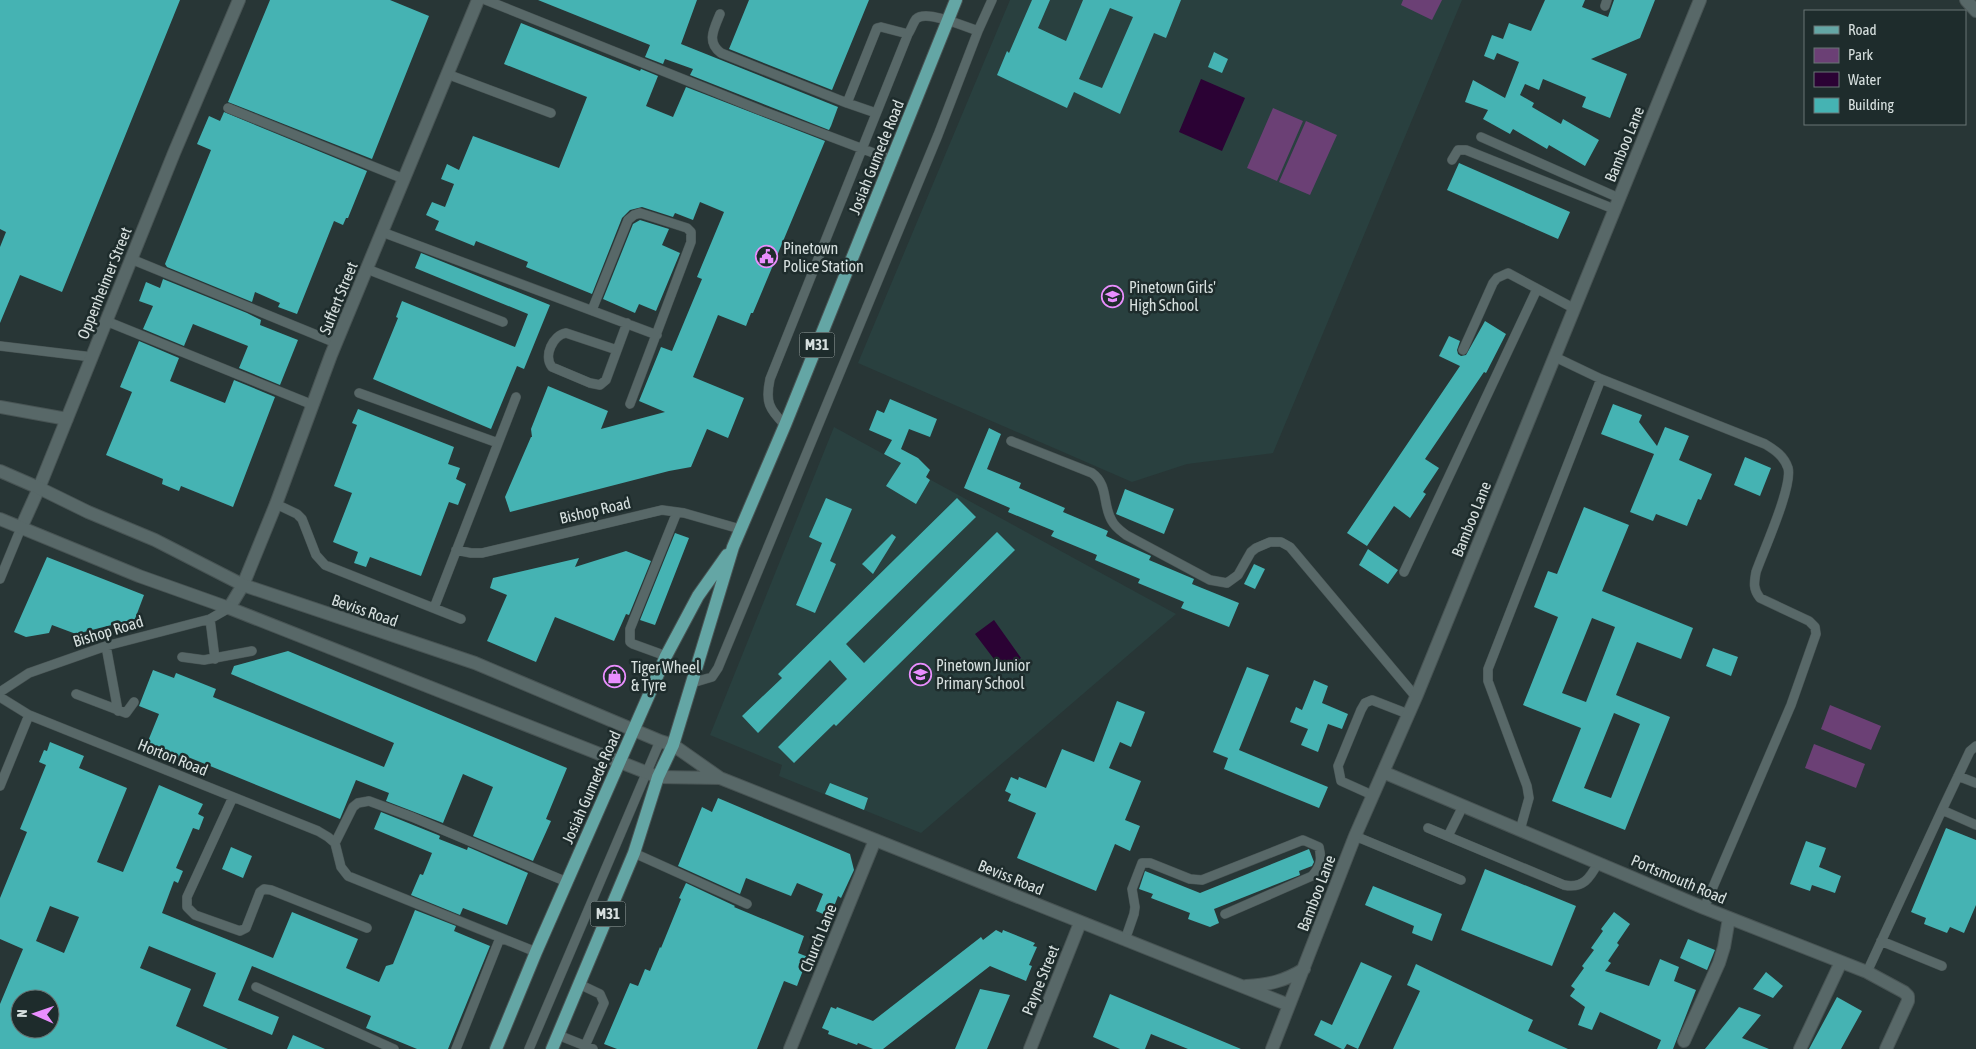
<svg xmlns="http://www.w3.org/2000/svg" width="1976" height="1049" viewBox="0 0 1976 1049" font-family="'Asap Condensed',sans-serif">
<rect width="100%" height="100%" fill="#283636"/>
<path fill="#29403f" d="M1010,0H1462L1273,453L1187,464L1132,482L858,363Z
M834,427L1176,614L921,833L779,776L782,765L710,735Z"/>
<path fill="#6b4075" d="M1403,0H1442L1432,20L1401,5Z
M1273,108L1303,121L1277,181L1247,168Z
M1306,121L1337,135L1310,195L1279,182Z
M1830,705L1881,726L1871,750L1821,729Z
M1814,744L1865,764L1856,788L1805,768Z"/>
<path fill="#2b0234" d="M1201,79L1245,98L1222,151L1179,132Z
M994,620L1021,658L1003,671L975,634Z"/>
<path fill="#45b3b3" fill-rule="evenodd" d="M0,0H180L62,292L20,275L0,323V247L6,232L0,229Z
M270,0H390L429,16L372,159L228,102Z
M538,0H697L681,44L838,107L831,126L829,130L690,75L693,69L665,59L663,64L645,57L650,45Z
M749,0H869L832,90L729,49Z
M1032,0H1050L1038,28L1066,41L1083,0H1181L1166,38L1154,33L1120,114L1074,92L1067,108L997,75L1007,51L1009,53ZM1110,8L1133,17L1102,88L1079,79Z
M1545,0H1585L1582,7L1608,17L1614,0H1655L1640,38L1591,59L1627,74L1610,118L1582,107L1586,97L1543,79L1539,90L1525,84L1520,95L1534,103L1532,107L1561,124L1563,119L1599,140L1585,166L1549,145L1547,149L1513,129L1510,134L1483,119L1488,110L1465,102L1473,80L1505,98L1519,62L1497,53L1494,60L1484,56L1492,35L1503,39L1509,23L1531,31Z
M521,23L640,71L641,69L658,76L646,106L673,117L686,87L825,141L753,313H751L746,326L718,315L693,377L744,398L728,438L707,429L691,467L669,471L510,512L505,497L531,437H532L531,429L548,386L608,411L601,429L665,412L639,401L661,347L672,351L702,279L697,277L724,212L700,202L693,220L675,213L673,217L642,207L630,210L622,218L592,294L526,267L528,262L476,241L474,246L435,230L439,221L426,215L432,202L445,207L454,184L441,179L447,164L459,170L473,136L559,168L587,97L504,64Z
M1214,52L1228,59L1222,73L1208,67Z
M224,112L367,171L348,218H346L343,225L334,221L297,314L278,307L280,303L255,292L252,302L167,267L165,264L211,150L197,144L209,116L220,121Z
M1459,163L1570,212L1558,239L1447,190Z
M640,220L669,229L662,245L680,253L656,311L639,304L635,313L603,299L633,224Z
M421,253L550,305L524,369L517,366L491,429L373,379L398,318L396,317L402,301L515,347L528,314L415,268Z
M163,279L247,313L261,320L260,325L298,340L280,385L239,368L248,346L193,324L184,346L143,329L153,306L139,301L146,282L160,288Z
M1485,321L1506,334L1486,373L1484,372L1425,459L1439,468L1423,492L1426,494L1410,518L1394,506L1367,546L1347,533L1460,366L1439,356L1449,336L1460,341L1457,350L1458,354L1461,356L1466,355Z
M139,341L179,358L170,381L225,403L234,380L275,397L233,507L181,486L179,491L162,484L163,479L106,455L132,392L120,387Z
M890,399L937,419L930,437L909,429L901,449L918,458L930,470L926,477L930,480L916,504L886,486L901,463L884,454L892,440L869,430L877,410L884,413Z
M1613,404L1642,415L1639,422L1657,446L1665,427L1689,436L1679,460L1712,474L1701,500L1698,499L1687,526L1656,514L1653,521L1630,512L1654,454L1601,434Z
M358,409L454,447L448,464L460,468L456,479L466,484L458,505L449,502L421,576L370,557L366,567L354,563L358,552L333,542L352,493L334,486L357,425L352,423Z
M989,428L1001,434L987,469L1021,483L1019,488L1065,508L1063,512L1108,531L1106,536L1151,556L1149,560L1194,579L1192,584L1239,603L1229,627L1181,608L1184,602L1138,583L1140,579L1095,560L1097,555L1051,536L1054,531L1008,512L1010,508L964,488Z
M1745,457L1771,468L1760,496L1734,485Z
M1125,489L1174,509L1164,534L1116,514Z
M826,498L852,509L830,561L836,564L815,613L796,605L822,543L809,537Z
M957,498L976,517L846,644L864,663L997,532L1015,550L836,726L834,724L794,763L778,747L847,679L830,660L758,733L742,716L782,678L778,674Z
M1584,507L1629,525L1602,591L1693,628L1681,659L1637,642L1616,695L1670,717L1625,830L1552,801L1581,728L1523,705L1558,617L1534,607L1548,571L1557,574ZM1592,618L1615,627L1586,702L1562,693ZM1614,713L1640,724L1611,798L1584,788Z
M675,533L689,538L655,625L640,620Z
M892,534L896,537L873,574L862,564Z
M1368,549L1398,570L1388,584L1359,565Z
M626,551L651,561L629,615L626,614L614,641L555,617L536,662L487,641L507,595L490,588L493,578L579,558L575,567Z
M47,557L144,595L135,619L76,634L52,625L49,633L26,637L14,632Z
M1254,564L1265,569L1255,589L1244,584Z
M1713,648L1738,657L1731,676L1706,666Z
M288,651L567,768L546,819L551,821L533,861L473,836L493,787L463,774L443,823L386,801L389,793L356,780L340,819L188,757L186,763L146,746L159,714L139,706L153,670L174,678L176,673L216,689L213,697L384,767L394,743L231,674L234,666Z
M1247,667L1269,675L1239,750L1328,787L1319,808L1224,769L1228,758L1213,752Z
M1314,680L1328,686L1322,703L1348,714L1342,729L1328,724L1318,752L1301,745L1308,729L1290,722L1296,707L1302,710Z
M1117,701L1145,712L1131,747L1120,742L1109,768L1141,781L1125,820L1140,826L1130,851L1115,844L1096,891L1017,858L1036,813L1008,801L1011,794L1005,791L1011,777L1018,780L1019,777L1046,788L1062,749L1094,762Z
M50,742L84,756L79,768L127,788L97,862L123,872L159,785L203,804L198,814L204,817L199,830L193,828L176,868L183,871L178,883L174,881L162,913L273,958L292,912L358,939L346,968L379,982L386,966L393,964L415,910L456,926L454,931L490,946L448,1049H417L366,1028L371,1016L252,966L238,1000L279,1017L272,1035L203,1006L216,973L149,946L140,968L191,989L176,1026L228,1049H0V1004L23,949L0,939V898L27,832L20,829L46,765L39,762L44,750L47,751ZM50,906L79,917L64,953L36,941ZM20,999H50V1029H20Z
M830,783L868,798L864,810L825,794Z
M718,798L850,854L854,870L841,898L838,896L830,917L816,911L823,894L797,883L791,896L746,878L740,894L678,866L702,807L712,812Z
M381,812L438,835L440,836L439,839L467,850L468,847L528,873L507,925L463,908L460,915L411,895L420,874L423,875L432,853L374,829Z
M1946,828L1976,840V905L1964,933L1950,927L1947,933L1924,924L1926,918L1911,912Z
M1806,841L1826,848L1819,867L1841,876L1835,893L1812,885L1810,891L1790,884Z
M231,847L252,856L243,878L222,869Z
M1309,849L1314,862L1312,866L1299,871L1300,875L1214,909L1219,923L1210,927L1188,919L1190,913L1151,898L1153,894L1139,889L1145,871L1200,893Z
M1485,869L1576,906L1552,966L1461,930Z
M686,883L735,906L734,907L804,936L798,953L808,957L797,986L784,981L757,1049H617L604,1044L630,983L638,986L645,969L650,971L660,947L661,948L681,899L679,898Z
M1373,886L1442,914L1432,941L1412,933L1414,926L1365,905Z
M1614,912L1630,924L1617,943L1619,945L1608,961L1611,963L1605,971L1649,986L1660,959L1679,967L1674,981L1696,990L1673,1049H1657L1661,1040L1600,1012L1592,1030L1578,1025L1585,1007L1570,996L1575,989L1571,986L1584,968L1582,966L1594,950L1591,948L1603,931L1601,929Z
M996,930L1002,933L1003,930L1035,943L1033,946L1037,947L1029,965L1032,966L1026,981L990,966L883,1049H873L858,1043L857,1045L828,1034L829,1031L822,1028L831,1007L836,1009L837,1007L873,1021L981,937L983,940Z
M1688,939L1715,950L1707,970L1680,958Z
M1361,962L1392,976L1358,1049L1347,1044L1344,1049H1342L1314,1035L1321,1020L1332,1025Z
M1416,964L1533,1020L1528,1031L1568,1049H1393L1420,991L1407,985Z
M1766,972L1783,986L1773,998L1753,989Z
M980,989L1010,995L987,1049H955Z
M1110,994L1241,1049H1188L1151,1034L1145,1049H1120L1093,1037Z
M1837,997L1862,1011L1841,1049H1809Z
M1739,1007L1761,1015L1742,1038L1769,1049H1705Z
M293,1035L325,1049H287Z"/>
<g fill="none" stroke-linecap="round" stroke-linejoin="round">
<defs>
<path id="service" d="M486,0L760,110L892,160
M1605,6L1607,0
M720,14C714,29 706,42 721,53L847,103
M447,74L551,113
M228,108L404,179
M876,113L847,103L877,28L881,27L908,34
M1481,137L1619,198
M1452,160L1458,150H1466L1614,209
M382,232L657,335
M131,259L336,343
M367,269L503,322
M592,310L628,220L634,215L640,213L687,228L691,232V242L630,404
M106,321L313,405
M0,346L92,357
M617,350L566,333C553,335 543,356 552,367L590,383L600,385L606,380L627,323
M1463,350L1493,283L1497,278L1508,273L1575,309
M1555,357L1601,379L1765,444C1775,450 1784,456 1788,468C1793,486 1763,552 1756,572C1754,583 1753,589 1760,598L1809,621L1815,627L1816,634L1791,705L1704,908
M359,393L498,443
M785,425C769,409 765,402 770,379L908,34C911,30 913,23 916,19C926,9 966,27 978,31
M1011,441L1092,473C1109,485 1102,505 1112,521C1115,527 1121,531 1126,535L1210,580L1227,583L1238,575L1251,552L1256,548L1270,542H1281L1290,547L1416,697
M276,504L297,514L302,519L316,555L325,565L461,619
M456,550L471,553H482L662,510L684,513L740,529
M1404,572L1537,289
M0,579L21,528
M434,608L516,397
M210,619L215,659
M106,646L118,711
M666,656L633,644L630,642V629L677,512
M182,657L204,660L252,651
M692,683L712,677L718,668L938,135L978,31L992,0
M0,692L29,673L106,646L210,619L229,608
M76,694L126,713L134,702
M0,697L29,715L318,831L328,837L335,843
M1958,776L1976,783
M0,786L29,715
M1372,795L1341,781L1338,766L1361,710L1365,703L1372,700L1408,714
M233,797L187,897V907L195,915L240,931L246,928L260,892L264,889L271,890L367,928
M1942,810L1970,751L1976,746
M1428,828L1564,885C1583,889 1590,878 1598,863
M1520,830L1529,798L1527,786L1488,681V669L1601,379
M1355,836L1461,880
M1448,836L1463,806
M634,853L747,904
M1125,940L1134,914L1135,907L1132,889L1142,863H1150L1190,879L1202,880L1303,840L1319,847C1322,860 1321,866 1312,876L1225,914
M1881,941L1942,966
M536,952L348,876L341,867L335,843L353,807L358,803L369,801L412,817L567,882
M1867,972L1942,810L1976,825
M579,984L600,994L604,1003L585,1046
M256,987L394,1049
M558,1035L593,1049
M456,1049L500,938
M529,1049L660,741"/>
<path id="minor" d="M1966,0L1976,11
M0,407L67,419
M21,528L39,488L174,153L239,0
M229,608L243,585L276,504L331,355L478,0
M673,745L720,778L1289,1005
M1383,772L1704,908L1867,972L1904,992L1908,996V1001L1886,1049
M658,777L720,778
M1246,986C1268,985 1285,981 1304,969
M1684,1041L1719,963L1724,947L1729,918
M790,1049L875,840
M1030,1049L1080,923
M1272,1049L1355,836L1416,697L1700,0
M1800,1049L1841,962"/>
<path id="secondary" d="M0,471L39,488L88,512L155,540L243,585L475,663L660,741L673,745
M0,519L139,576L229,608L658,777"/>
<path id="primary" d="M496,1049L536,952L666,656L698,596L727,555
M552,1049L634,853L658,777L673,745L733,547L785,425L956,0"/>
</defs>
<use href="#service" stroke="#485454" stroke-width="10"/>
<use href="#minor" stroke="#485454" stroke-width="14"/>
<use href="#secondary" stroke="#485454" stroke-width="14"/>
<use href="#primary" stroke="#485454" stroke-width="14"/>
<use href="#service" stroke="#586868" stroke-width="9"/>
<use href="#minor" stroke="#586868" stroke-width="12"/>
<use href="#secondary" stroke="#586868" stroke-width="12"/>
<use href="#primary" stroke="#64a6a5" stroke-width="12"/>
</g>
<defs>
<symbol id="civic-ring" viewBox="-11 -11 22 22"><circle r="9.5" fill="#1e2c2c" stroke="#e98efe" stroke-width="1.5"/><path d="M-.6-6.5H3V-4.5H.6V-3L4-1V1h2V6H-6V1h2V-1L-.6-3ZM-1.2 2.5V6h2.4V2.5Z" fill="#e98efe"/></symbol>
<symbol id="school-ring" viewBox="-11 -11 22 22"><circle r="9.5" fill="#1e2c2c" stroke="#e98efe" stroke-width="1.5"/><path d="M0-5L7-2L0 1L-7-2ZM-4 1L0 2.5L4 1V4Q0 6-4 4Z" fill="#e98efe"/></symbol>
<symbol id="shop-ring" viewBox="-11 -11 22 22"><circle r="9.5" fill="#1e2c2c" stroke="#e98efe" stroke-width="1.5"/><path d="M-5-2.5h2.3a2.7 3.5 0 0 1 5.4 0H5L5.5 6h-11ZM-1.5-2.5h3a1.5 2.3 0 0 0-3 0Z" fill="#e98efe"/></symbol>
</defs>
<g fill-rule="evenodd">
<use href="#civic-ring" x="754" y="244" width="25" height="25"/>
<use href="#school-ring" x="1100" y="284" width="25" height="25"/>
<use href="#school-ring" x="908" y="662" width="25" height="25"/>
<use href="#shop-ring" x="602" y="664" width="25" height="25"/>
</g>
<g text-anchor="middle" stroke-width="5" stroke-linejoin="round" paint-order="stroke">
<g fill="#1e2c2c" stroke="#a0aaa9" stroke-width="1">
<rect x="799.5" y="332.5" width="35" height="25" rx="4"/>
<rect x="590.5" y="901.5" width="35" height="25" rx="4"/>
</g>
<g font-size="15" font-weight="bold" fill="#d7e0df">
<text x="817" y="350">M31</text>
<text x="608" y="919">M31</text>
</g>
<g font-size="16" fill="#d7e0df" stroke="#1e2c2c">
<text transform="translate(1624 144) rotate(-68)" y="6">Bamboo Lane</text>
<text transform="translate(876 157) rotate(-68)" y="6">Josiah Gumede Road</text>
<text transform="translate(104 283) rotate(-68)" y="6">Oppenheimer Street</text>
<text transform="translate(338 298) rotate(-68)" y="6">Suffert Street</text>
<text transform="translate(595 510) rotate(-13)" y="6">Bishop Road</text>
<text transform="translate(1471 519) rotate(-68)" y="6">Bamboo Lane</text>
<text transform="translate(365 610) rotate(19)" y="6">Beviss Road</text>
<text transform="translate(108 631) rotate(-17)" y="6">Bishop Road</text>
<text transform="translate(173 757) rotate(22)" y="6">Horton Road</text>
<text transform="translate(591 787) rotate(-66)" y="6">Josiah Gumede Road</text>
<text transform="translate(1011 877) rotate(22)" y="6">Beviss Road</text>
<text transform="translate(1679 879) rotate(23)" y="6">Portsmouth Road</text>
<text transform="translate(1316 893) rotate(-69)" y="6">Bamboo Lane</text>
<text transform="translate(818 938) rotate(-68)" y="6">Church Lane</text>
<text transform="translate(1040 980) rotate(-68)" y="6">Payne Street</text>
</g>
<g font-size="16" fill="#d7e0df" stroke="#1e2c2c" text-anchor="start">
<text x="783" y="254">Pinetown<tspan x="783" dy="18">Police Station</tspan></text>
<text x="1129" y="293">Pinetown Girls'<tspan x="1129" dy="18">High School</tspan></text>
<text x="936" y="671">Pinetown Junior<tspan x="936" dy="18">Primary School</tspan></text>
<text x="631" y="673">Tiger Wheel<tspan x="631" dy="18">&amp; Tyre</tspan></text>
</g>
</g>
<rect x="1804" y="10" width="162" height="115" fill="#1e2c2c" stroke="#687474"/>
<rect x="1814" y="26" width="25" height="8" fill="#64a6a5" stroke="#687474"/>
<text x="1848" y="35" font-size="15" fill="#d7e0df">Road</text>
<rect x="1814" y="48" width="25" height="15" fill="#6b4075" stroke="#687474"/>
<text x="1848" y="60" font-size="15" fill="#d7e0df">Park</text>
<rect x="1814" y="72" width="25" height="15" fill="#2b0234" stroke="#687474"/>
<text x="1848" y="85" font-size="15" fill="#d7e0df">Water</text>
<rect x="1814" y="98" width="25" height="15" fill="#45b3b3" stroke="#687474"/>
<text x="1848" y="110" font-size="15" fill="#d7e0df">Building</text>
<g transform="translate(35 1014) rotate(272)"><circle r="24" fill="#1e2c2c" stroke="#687474"/>
<path d="M0-4L9 19L0 12L-9 19Z" fill="#e98efe"/>
<text y="-8" font-size="14" font-weight="bold" text-anchor="middle" fill="#d7e0df">N</text>
</g>
</svg>
